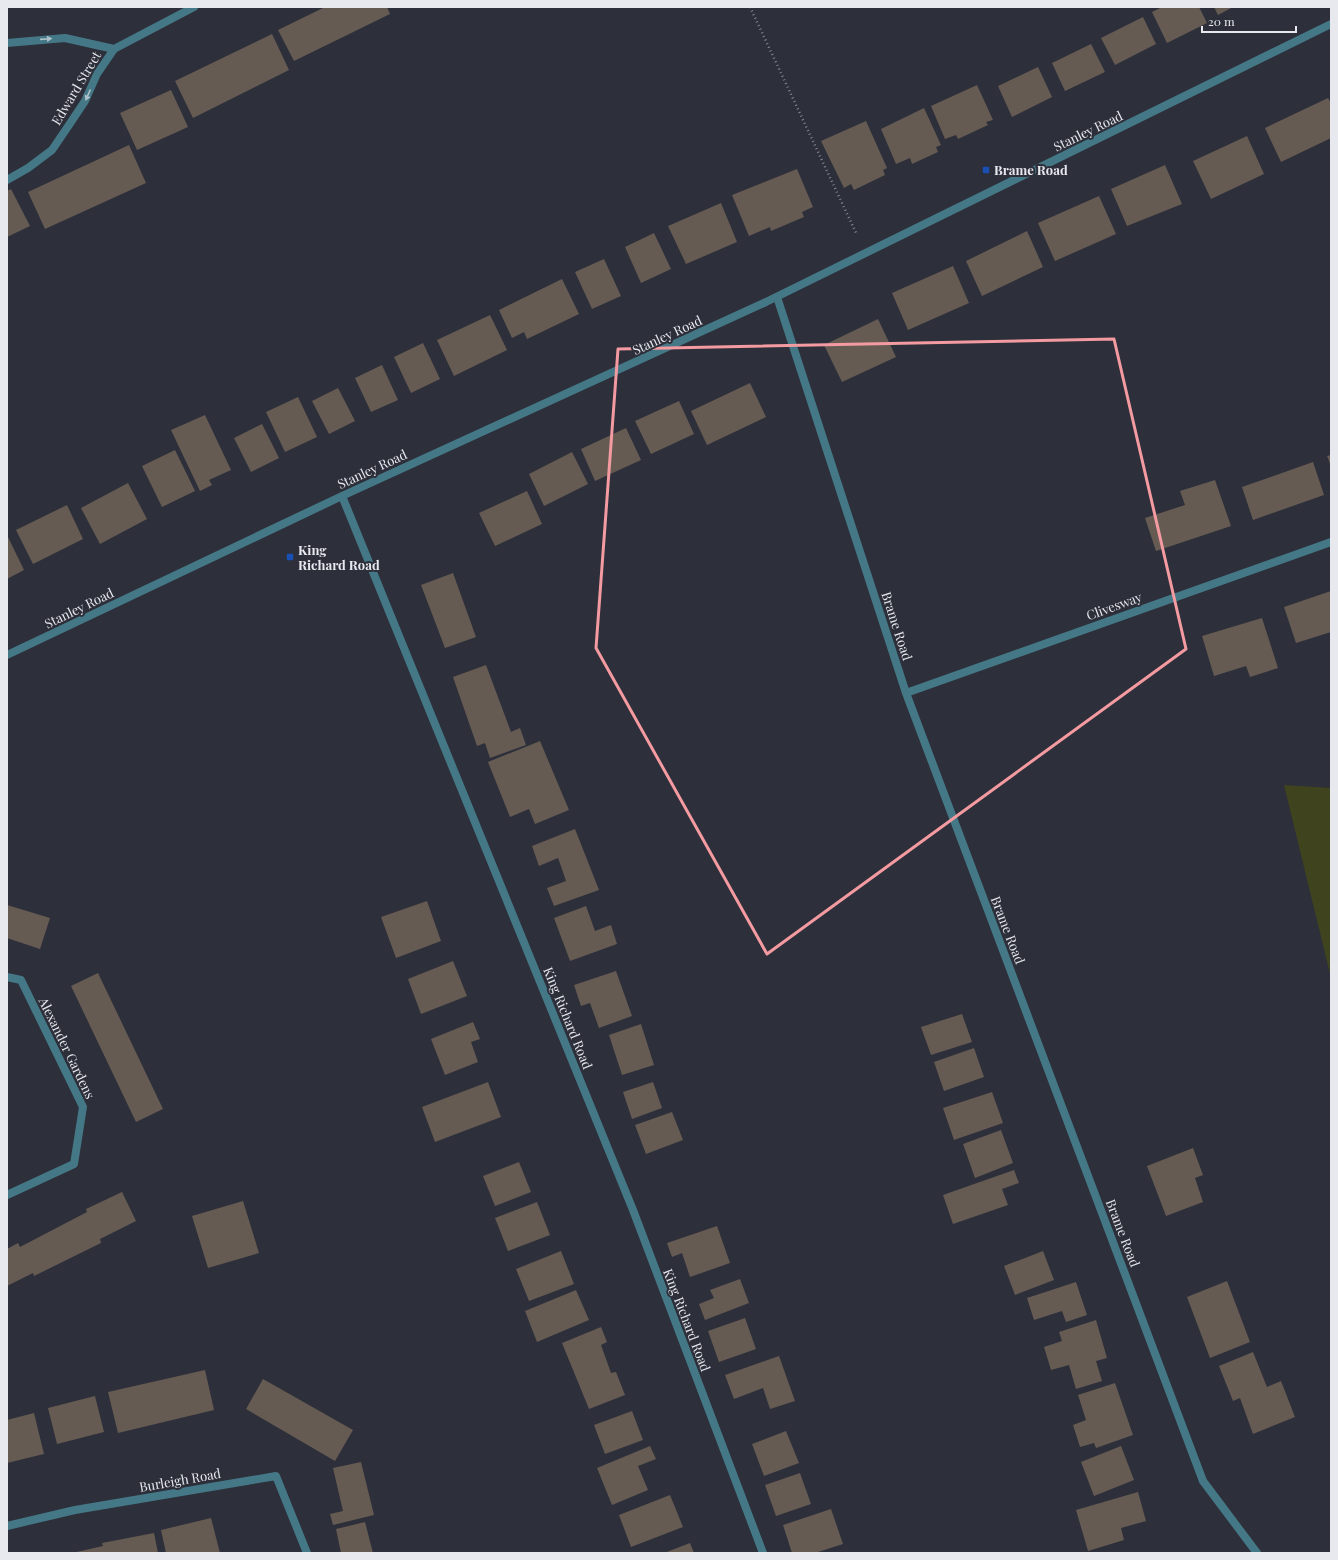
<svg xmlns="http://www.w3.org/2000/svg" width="1338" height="1560" viewBox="0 0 1338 1560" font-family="'Playfair Display',serif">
<rect width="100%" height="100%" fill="#2d2f3a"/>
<path fill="#3f441e" d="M1284,785L1331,788V978Z"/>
<path fill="#665b53" d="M325,7H387L390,14L294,61L278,30Z
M1162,7H1199L1207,23L1167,43L1152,12Z
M1214,7H1233L1218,15Z
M1143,17L1156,44L1115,65L1101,38Z
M272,34L289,70L193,118L175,81Z
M1091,44L1105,72L1065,91L1052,63Z
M1038,67L1052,97L1012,117L998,86Z
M977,85L993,120L986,122L988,125L958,139L956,135L945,139L931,106Z
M171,90L188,127L137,150L120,113Z
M1328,98L1331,103V138L1281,162L1265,128Z
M924,108L941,145L936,147L938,152L912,164L910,158L896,164L881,129Z
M866,121L887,168L883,170L885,175L854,190L851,184L844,188L821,141Z
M1247,136L1264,174L1211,199L1193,161Z
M129,145L146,183L45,229L28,192Z
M1165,165L1182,204L1127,226L1111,189Z
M797,169L813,207L802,212L804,217L771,231L770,227L749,236L732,195Z
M11,189L30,226L7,237V191Z
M1099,196L1116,234L1055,261L1038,223Z
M721,203L737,242L686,264L668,226Z
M1027,231L1043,267L982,296L966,261Z
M654,233L671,269L641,283L625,247Z
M604,259L621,296L592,309L575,272Z
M953,266L969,303L908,330L892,293Z
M562,279L579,314L527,339L524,332L512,338L499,310Z
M490,315L507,350L454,376L437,340Z
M878,319L896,357L842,382L824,345Z
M423,343L440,379L411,393L394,357Z
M382,365L398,400L371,412L355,378Z
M750,383L766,417L707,445L691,411Z
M338,388L355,421L329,434L312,401Z
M298,397L317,437L285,452L266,412Z
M679,401L694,434L651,454L635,421Z
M205,415L231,470L209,480L212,485L200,491L171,430Z
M262,424L279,458L251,472L234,438Z
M626,428L641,460L595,481L581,449Z
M175,450L195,491L162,507L142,466Z
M572,452L588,484L544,506L529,474Z
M1331,455V466L1327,456Z
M1313,462L1324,495L1253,520L1242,487Z
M1215,480L1231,526L1156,551L1145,518L1185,505L1180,491Z
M128,483L147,519L100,544L81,508Z
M527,491L542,524L495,546L479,513Z
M67,505L83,539L33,564L16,530Z
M7,535L24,570L7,579Z
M453,573L476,637L445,648L421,585Z
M1331,591V632L1296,643L1284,607Z
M1262,618L1278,668L1250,677L1246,666L1214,676L1202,636Z
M486,665L511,732L520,728L526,745L490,758L485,743L477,746L453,677Z
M540,741L569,810L535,824L529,809L510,817L488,762Z
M575,829L599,890L554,906L547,888L566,881L562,869L558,858L539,866L532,846Z
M427,901L441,941L396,958L381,917Z
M7,905L50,918L40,949L7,938Z
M586,906L595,931L611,925L617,944L570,961L554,918Z
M453,961L467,996L421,1014L408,979Z
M616,971L632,1016L599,1028L590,1003L581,1006L574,985Z
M98,973L163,1109L136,1122L71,986Z
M962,1014L972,1042L931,1055L921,1027Z
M473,1022L480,1039L471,1042L478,1062L445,1075L431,1039Z
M641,1024L654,1065L622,1075L609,1035Z
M974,1048L984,1077L944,1091L934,1062Z
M488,1082L501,1117L435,1142L422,1107Z
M653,1082L662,1108L632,1119L623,1092Z
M992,1092L1003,1123L954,1140L943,1108Z
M672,1112L683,1140L646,1154L635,1125Z
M1001,1130L1013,1163L975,1178L963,1144Z
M1193,1148L1203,1175L1195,1178L1203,1202L1166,1216L1147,1166Z
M519,1162L531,1192L495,1206L483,1176Z
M1014,1170L1019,1183L1002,1189L1008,1205L953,1224L943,1195Z
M122,1192L136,1221L100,1239L101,1243L34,1276L33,1273L7,1286V1249L18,1243L20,1247L87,1212L86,1209Z
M243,1201L259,1253L208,1268L192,1216Z
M537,1202L550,1235L508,1251L495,1218Z
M717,1226L730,1263L690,1277L682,1253L672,1257L667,1243Z
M561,1251L574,1284L529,1301L516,1269Z
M1043,1251L1054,1280L1015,1295L1004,1266Z
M740,1279L749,1303L705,1320L699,1304L714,1298L710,1290Z
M1227,1281L1250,1342L1210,1358L1187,1297Z
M1076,1282L1087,1315L1066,1322L1062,1311L1034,1320L1027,1298Z
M576,1290L589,1320L537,1342L525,1311Z
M745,1318L756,1349L719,1362L708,1331Z
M1096,1320L1107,1358L1096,1361L1102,1381L1076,1389L1069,1365L1051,1370L1044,1347L1062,1341L1059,1332Z
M601,1327L607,1342L601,1345L611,1373L616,1372L625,1395L589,1409L562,1343Z
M1253,1352L1267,1387L1281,1381L1295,1417L1253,1434L1240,1398L1233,1401L1219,1366Z
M779,1356L795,1401L770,1409L763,1388L734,1399L725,1375Z
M205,1370L214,1410L118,1433L108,1392Z
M263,1379L353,1430L335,1461L246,1409Z
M1115,1383L1133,1435L1096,1448L1094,1443L1080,1447L1073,1425L1086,1420L1078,1395Z
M95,1396L104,1432L57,1444L48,1408Z
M632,1411L643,1440L605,1454L594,1425Z
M34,1413L44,1454L7,1463V1420Z
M786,1431L799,1463L764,1476L752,1444Z
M650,1446L656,1459L638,1466L648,1490L612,1505L597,1468Z
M1121,1446L1134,1480L1094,1496L1081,1462Z
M361,1462L374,1515L333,1525L330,1514L343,1511L333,1468Z
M800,1473L811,1504L776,1516L765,1485Z
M1138,1492L1146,1521L1121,1528L1124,1540L1088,1551L1076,1510Z
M670,1495L683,1527L631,1547L619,1515Z
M831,1509L843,1544L815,1553H792L783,1525Z
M211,1518L220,1553H166L161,1530Z
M365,1522L373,1553H341L336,1529Z
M154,1533L158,1553H72L103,1546L102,1543Z
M690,1543L694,1553H664Z"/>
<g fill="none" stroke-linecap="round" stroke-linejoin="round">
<path stroke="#84868e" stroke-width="2.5" stroke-dasharray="1 3" stroke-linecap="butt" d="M750,7L857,235"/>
<path stroke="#457886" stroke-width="8" d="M7,43L65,38L114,49
M7,180L28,168L52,150L69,125L85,101L97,74L114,49L194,7
M777,297L906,693L1203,1481L1257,1553
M342,496L633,1210L763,1553
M7,655L342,496L766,302L1331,24
M906,693L1331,542
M7,977L21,980L83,1107L74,1164L7,1195
M7,1526L75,1510L276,1476L307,1553"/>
</g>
<defs><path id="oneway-solid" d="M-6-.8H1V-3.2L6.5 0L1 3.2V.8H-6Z"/></defs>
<g fill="#aec1ca">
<use href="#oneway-solid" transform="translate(46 39) rotate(-4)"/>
<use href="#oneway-solid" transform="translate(88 95) rotate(114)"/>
</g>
<path fill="none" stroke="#f49aa1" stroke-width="3" stroke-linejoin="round" d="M1114,339L1186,649L767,954L596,648L618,349Z"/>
<g fill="#1a4fb4" stroke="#2d2f3a" stroke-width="1.5">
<rect x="982" y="166" width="8" height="8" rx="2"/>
<rect x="286" y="553" width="8" height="8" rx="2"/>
</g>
<g text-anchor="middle" stroke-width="4" stroke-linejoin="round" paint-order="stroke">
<g font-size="13" fill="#e7e9ef" stroke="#2d2f3a">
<text transform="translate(76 88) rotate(-59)" y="5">Edward Street</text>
<text transform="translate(1088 131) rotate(-26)" y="5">Stanley Road</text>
<text transform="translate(667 335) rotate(-25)" y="5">Stanley Road</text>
<text transform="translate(372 469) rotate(-25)" y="5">Stanley Road</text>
<text transform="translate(1114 606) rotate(-20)" y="5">Clivesway</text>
<text transform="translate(79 608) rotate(-26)" y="5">Stanley Road</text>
<text transform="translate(897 626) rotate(72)" y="5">Brame Road</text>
<text transform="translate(1008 930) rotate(69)" y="5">Brame Road</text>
<text transform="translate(568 1018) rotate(68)" y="5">King Richard Road</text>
<text transform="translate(67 1048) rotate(64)" y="5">Alexander Gardens</text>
<text transform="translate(1123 1233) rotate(69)" y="5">Brame Road</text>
<text transform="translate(687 1320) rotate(69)" y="5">King Richard Road</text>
<text transform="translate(180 1480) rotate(-10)" y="5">Burleigh Road</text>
</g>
<g font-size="13" font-weight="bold" fill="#e7e9ef" stroke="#2d2f3a" text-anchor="start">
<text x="994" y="175">Brame Road</text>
<text x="298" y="555">King<tspan x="298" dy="15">Richard Road</tspan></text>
</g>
</g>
<rect width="1338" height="1560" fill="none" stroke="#e7e9ef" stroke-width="16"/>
<path d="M1202 26v6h94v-6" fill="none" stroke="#e7e9ef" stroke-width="2"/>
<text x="1208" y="26" font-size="12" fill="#e7e9ef" stroke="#2d2f3a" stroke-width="3" paint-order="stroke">20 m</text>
</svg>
